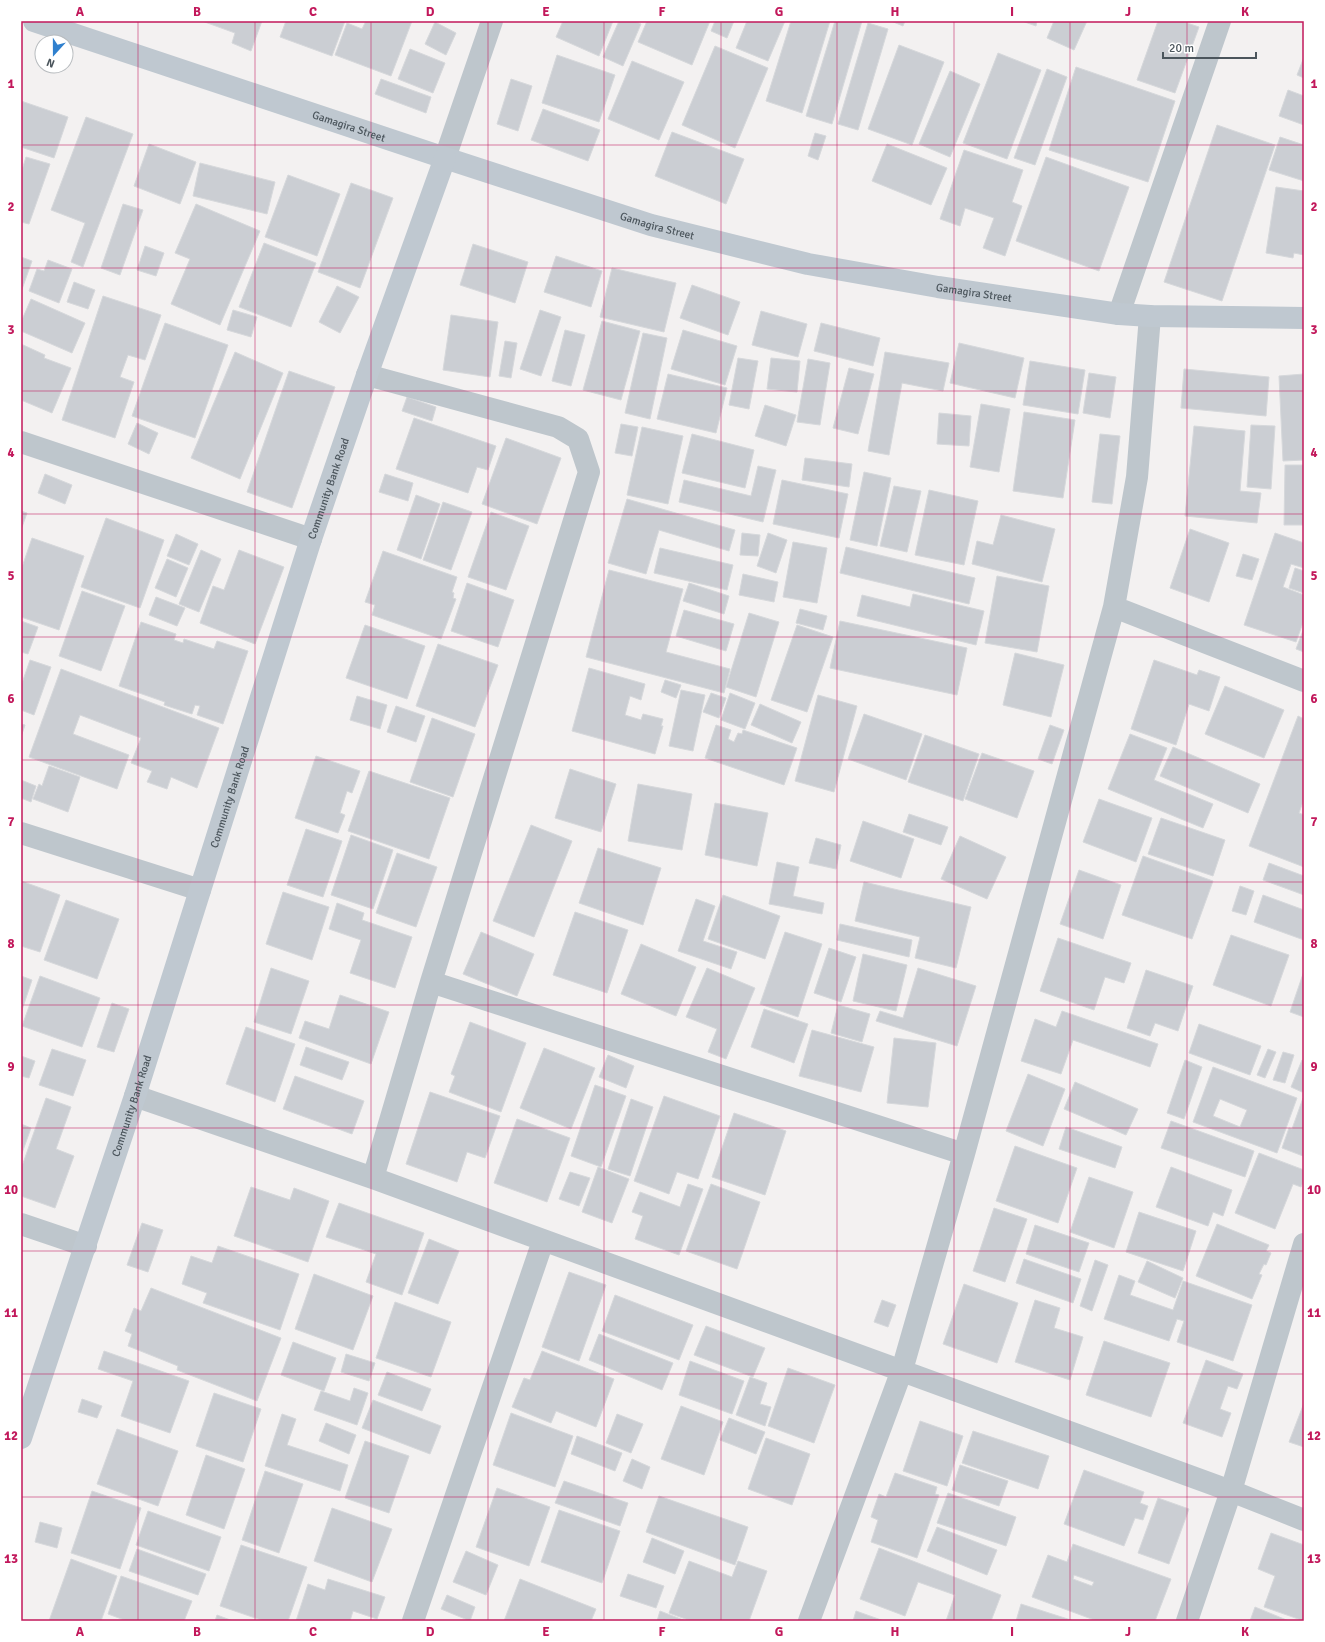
<svg xmlns="http://www.w3.org/2000/svg" width="1325" height="1642" viewBox="0 0 1325 1642" font-family="Signika,sans-serif">
<rect width="100%" height="100%" fill="#f3f1f1"/>
<path fill="#cbced3" stroke="#d6d8db" fill-rule="evenodd" d="M202,21H262L251,51L232,43L235,33Z
M286,21H345L332,56L280,37Z
M366,21H412L391,76L335,55L347,23L362,29Z
M563,21H613L599,56L556,37Z
M619,21H635L641,24L623,66L603,57Z
M647,21H710L692,65L638,42Z
M715,21H734L727,38L711,31Z
M747,21H785L768,61L736,48Z
M791,21H830L802,113L766,101Z
M835,21H862L832,124L806,116Z
M891,21H905L903,26Z
M1022,21H1037L1036,26Z
M1054,21H1087L1074,50L1047,38Z
M1158,21H1181L1199,27L1175,93L1137,80Z
M435,22L456,33L446,55L425,44Z
M868,23L888,29L858,130L838,124Z
M899,45L944,62L912,145L868,129Z
M715,46L768,68L735,148L682,125Z
M410,49L445,63L433,93L398,79Z
M998,53L1041,70L1007,159L963,143Z
M557,55L615,75L599,122L542,103Z
M1304,57V78L1297,75Z
M632,61L684,82L659,140L608,119Z
M1076,67L1175,101L1148,182L1049,150Z
M1047,69L1067,77L1035,165L1014,158Z
M950,71L980,84L950,157L919,144Z
M381,79L431,97L426,113L375,94Z
M511,79L532,86L518,131L497,124Z
M1288,90L1304,96V125L1279,116Z
M21,101L68,117L54,158L21,147Z
M543,109L600,130L588,161L531,140Z
M86,117L133,134L83,267L71,262L85,223L51,210Z
M1217,125L1275,145L1222,301L1164,282Z
M672,132L744,159L726,204L655,176Z
M815,133L826,136L818,160L808,156Z
M1280,137L1304,145V181L1269,170Z
M149,144L196,162L180,204L134,186Z
M887,144L947,168L931,205L872,181Z
M964,150L1023,170L1012,202L1022,206L1005,256L983,248L994,218L965,208L960,226L940,219Z
M26,157L50,164L29,224L21,222V173Z
M1046,157L1129,187L1099,271L1016,241Z
M200,163L275,182L267,214L193,196Z
M288,175L340,194L317,256L265,237Z
M351,183L393,198L360,288L318,272Z
M1276,187L1304,191V255L1294,253L1293,258L1266,253Z
M123,204L143,210L120,275L101,268Z
M196,204L260,231L220,325L171,304L190,259L175,253Z
M264,243L316,263L291,327L239,307Z
M473,244L528,262L515,303L460,285Z
M145,246L164,253L156,276L137,270Z
M556,256L602,271L591,307L544,292Z
M21,257L32,261L21,292Z
M48,260L72,269L59,303L29,291L37,269L44,271Z
M612,268L676,283L664,332L600,317Z
M74,282L95,290L88,309L67,302Z
M692,285L740,302L728,335L680,318Z
M337,286L359,297L340,333L319,322Z
M103,296L161,315L145,360L128,355L120,377L134,382L115,438L62,420Z
M31,299L85,323L72,353L21,331V322Z
M233,310L257,317L251,337L227,330Z
M540,310L561,317L541,376L520,369Z
M761,311L807,324L798,357L752,345Z
M451,315L498,322L490,377L443,370Z
M602,321L640,331L621,400L583,390Z
M165,323L228,345L195,438L132,416Z
M821,323L880,338L873,366L814,351Z
M565,330L585,335L571,386L552,381Z
M683,330L737,346L725,385L671,369Z
M643,333L667,338L650,419L625,413Z
M505,341L517,343L511,378L499,376Z
M959,343L1024,358L1015,398L950,383Z
M21,344L45,355L44,358L71,368L52,413L21,400Z
M235,352L283,373L240,479L191,458Z
M885,352L949,363L943,391L902,383L889,455L868,451Z
M738,358L758,361L749,409L729,405Z
M771,358L800,361L797,392L767,389Z
M808,359L830,363L820,425L797,422Z
M1030,361L1085,370L1078,414L1023,405Z
M849,368L874,374L858,434L833,428Z
M1184,369L1269,377L1266,416L1181,408Z
M289,371L335,387L292,508L247,492Z
M1089,373L1116,377L1110,418L1083,413Z
M668,374L727,388L716,433L657,419Z
M1304,374V460L1283,461L1279,376Z
M407,397L436,407L432,421L402,411Z
M981,404L1010,409L999,472L970,467Z
M765,405L796,415L786,446L755,436Z
M1024,412L1075,420L1063,498L1013,491Z
M939,413L971,416L969,446L937,444Z
M414,418L496,446L488,470L477,467L468,493L396,469Z
M137,423L158,433L149,454L128,444Z
M621,424L638,427L632,456L615,453Z
M1251,425L1275,426L1271,489L1247,487Z
M1194,426L1245,431L1240,491L1261,493L1257,523L1185,516Z
M642,427L683,436L668,504L627,495Z
M692,434L754,450L745,488L682,473Z
M1100,434L1120,436L1112,504L1092,502Z
M506,438L561,458L537,524L482,504Z
M805,458L852,464L849,487L802,480Z
M1285,465H1304V525H1284Z
M758,466L776,470L763,522L679,502L684,480L751,496Z
M864,472L891,478L877,546L850,540Z
M45,474L72,485L65,504L38,493Z
M385,474L413,483L408,501L379,492Z
M782,480L848,494L839,538L773,524Z
M894,486L921,491L907,552L880,546Z
M929,490L978,501L964,565L915,555Z
M416,495L440,504L421,559L397,550Z
M627,499L735,530L729,551L659,530L646,574L608,563Z
M443,502L472,512L451,570L423,560Z
M21,511L27,513L21,530Z
M491,512L529,526L506,590L468,577Z
M1001,515L1055,529L1042,582L972,564L977,541L993,545Z
M106,518L164,540L140,608L81,587Z
M1190,529L1229,543L1209,602L1170,588Z
M742,533L760,535L758,556L740,555Z
M768,533L787,540L776,573L757,566Z
M1275,533L1304,543V568L1291,564L1283,587L1304,595V620L1296,642L1244,625Z
M176,534L198,544L189,565L167,556Z
M32,538L84,556L59,630L21,617V570Z
M793,542L827,548L817,603L783,597Z
M846,547L975,578L969,604L840,573Z
M660,548L733,565L727,590L654,573Z
M201,550L221,559L199,612L179,604Z
M239,550L284,567L255,644L200,623L213,586L224,590Z
M383,551L457,577L452,592L454,593L453,598L456,599L441,639L372,615L375,605L365,602Z
M1243,554L1259,559L1252,580L1236,576Z
M167,559L188,568L176,597L155,588Z
M1295,568L1304,571V593L1289,588Z
M609,570L683,589L666,652L730,669L724,693L586,657Z
M743,574L778,582L774,602L739,595Z
M997,576L1049,586L1037,652L985,643Z
M467,583L514,600L498,647L451,631Z
M689,583L729,596L724,614L683,601Z
M82,591L125,606L101,671L59,656Z
M913,594L984,611L976,645L857,616L862,595L910,607Z
M156,597L185,608L177,626L149,615Z
M800,609L827,616L823,630L796,623Z
M684,610L734,624L726,651L676,636Z
M749,613L779,622L756,697L726,687Z
M21,621L38,627L28,654L21,652Z
M840,621L967,648L957,695L830,668Z
M141,622L176,634L174,640L183,643L184,639L214,649L217,641L248,651L223,724L197,715L200,706L195,705L192,714L164,705L165,702L119,686Z
M365,625L425,646L407,699L346,678Z
M797,625L833,637L807,712L771,700Z
M1304,628V652L1296,649Z
M438,644L498,665L475,727L416,706Z
M1015,653L1064,665L1051,717L1003,705Z
M30,660L51,667L34,715L21,710V686Z
M1154,660L1197,675L1199,670L1220,677L1209,711L1189,704L1176,745L1131,729Z
M589,668L645,684L641,700L630,696L625,715L641,720L643,714L663,719L661,726H663L655,754L572,731Z
M61,669L219,728L197,788L171,777L167,789L147,782L152,771L131,763L141,738L80,715L73,734L129,755L117,789L29,757Z
M665,680L681,685L676,698L661,692Z
M1225,686L1284,710L1264,758L1205,734Z
M681,690L705,695L693,751L669,746Z
M711,693L726,698L719,718L703,712Z
M730,693L755,703L745,729L721,720Z
M818,695L857,706L834,792L795,781Z
M357,696L387,705L380,729L350,720Z
M760,704L801,722L792,743L751,725Z
M396,706L425,716L416,742L387,732Z
M864,714L922,734L906,780L848,759Z
M1298,716L1304,719V799L1299,813L1304,815V867L1249,846Z
M432,718L475,734L453,797L410,782Z
M21,724L25,725L21,737Z
M716,725L731,730L728,739L734,742L738,733L742,734L743,730L797,748L784,785L705,758Z
M1050,725L1064,730L1052,764L1038,759Z
M1130,734L1167,748L1154,780L1213,804L1203,828L1108,789Z
M925,735L979,754L963,801L908,782Z
M1173,747L1260,784L1248,813L1160,776Z
M982,753L1034,771L1017,818L965,799Z
M316,756L360,771L352,793L347,791L340,813L345,815L338,833L295,818Z
M49,766L80,777L68,812L33,799L39,784L42,786Z
M570,769L616,784L601,832L555,818Z
M369,771L450,798L429,859L348,831Z
M21,780L36,786L31,802L21,798Z
M638,784L692,794L682,850L628,841Z
M1099,799L1152,818L1136,862L1083,842Z
M715,803L768,813L757,866L705,855Z
M909,814L948,827L941,845L903,832Z
M1161,818L1225,840L1213,876L1148,854Z
M863,821L914,839L901,878L850,861Z
M531,825L572,841L534,937L493,921Z
M306,829L342,841L323,897L287,885Z
M351,835L393,850L373,909L331,895Z
M960,836L1006,857L987,899L941,879Z
M816,838L841,845L836,869L809,863Z
M598,848L661,868L643,925L579,903Z
M397,853L437,867L416,927L376,913Z
M1143,856L1213,881L1192,939L1122,915Z
M777,862L799,867L793,896L824,903L822,914L769,904Z
M1269,863L1304,876V895L1263,880Z
M1079,870L1121,885L1103,939L1060,924Z
M21,881L60,895L40,952L21,946Z
M864,882L971,907L956,968L915,958L920,937L855,921Z
M1240,886L1254,891L1246,915L1232,911Z
M283,892L329,907L312,960L266,944Z
M723,895L780,916L765,959L708,939Z
M1263,895L1304,910V940L1254,922Z
M696,899L715,906L703,941L737,952L731,969L678,951Z
M66,900L119,919L97,979L44,960Z
M337,903L364,913L362,920L412,937L395,988L350,973L361,940L329,929Z
M575,912L628,930L607,993L553,975Z
M840,924L912,940L909,957L837,940Z
M481,932L534,954L517,996L463,974Z
M785,932L822,944L798,1017L760,1004Z
M1231,935L1289,955L1271,1006L1213,985Z
M1058,938L1131,963L1124,983L1105,977L1094,1010L1040,991Z
M641,944L696,967L676,1016L621,994Z
M829,948L856,957L841,1002L814,993Z
M863,954L907,965L896,1011L853,1001Z
M271,968L309,981L291,1034L254,1022Z
M707,968L755,988L726,1059L708,1052L717,1029L686,1017Z
M918,968L976,986L957,1046L876,1021L880,1011L903,1018Z
M1146,970L1193,986L1178,1031L1155,1023L1150,1036L1127,1028Z
M1304,971V1017L1290,1012Z
M21,976L32,980L21,1013Z
M40,976L100,998L82,1047L22,1026Z
M340,995L389,1012L371,1064L299,1038L305,1021L329,1029Z
M112,1003L129,1009L114,1052L97,1047Z
M838,1005L870,1014L862,1042L831,1033Z
M764,1009L808,1024L794,1063L751,1047Z
M1062,1011L1158,1044L1150,1067L1073,1040L1061,1074L1021,1061L1035,1019L1056,1027Z
M470,1022L526,1043L501,1112L449,1092L455,1076L451,1074Z
M1199,1024L1261,1046L1250,1075L1189,1053Z
M246,1027L295,1044L275,1102L226,1084Z
M812,1030L874,1047L861,1092L799,1076Z
M894,1038L936,1043L928,1107L887,1103Z
M306,1047L349,1062L342,1080L300,1065Z
M544,1048L595,1068L571,1129L520,1108Z
M52,1049L86,1060L73,1096L39,1085Z
M1268,1049L1276,1052L1265,1078L1257,1075Z
M1283,1052L1294,1055L1285,1083L1273,1080Z
M608,1055L634,1066L626,1088L599,1077Z
M21,1056L35,1061L29,1078L21,1076Z
M1185,1060L1202,1067L1184,1119L1167,1113Z
M1302,1060L1304,1061V1088L1302,1092L1291,1087Z
M1213,1067L1297,1098L1277,1153L1193,1122ZM1220,1099L1247,1110L1240,1127L1213,1116Z
M1028,1074L1065,1089L1043,1146L1006,1131Z
M295,1076L364,1101L352,1134L283,1109Z
M1075,1082L1138,1109L1126,1135L1064,1109Z
M595,1085L626,1096L601,1167L571,1156Z
M430,1092L500,1116L485,1158L467,1152L457,1182L406,1164Z
M664,1096L720,1116L698,1179L677,1172L669,1194L634,1181Z
M46,1098L71,1107L56,1149L74,1156L55,1208L21,1196V1169Z
M1303,1098L1304,1099L1303,1156L1282,1148L1289,1128L1292,1129Z
M631,1099L653,1107L630,1176L608,1169Z
M734,1113L786,1131L765,1195L712,1177Z
M517,1119L570,1138L547,1202L494,1183Z
M1171,1121L1254,1151L1245,1177L1161,1148Z
M21,1124L31,1128L21,1156Z
M1066,1127L1122,1147L1115,1168L1059,1149Z
M1015,1146L1077,1168L1058,1223L996,1201Z
M1259,1153L1304,1170V1180L1301,1187L1293,1184L1275,1229L1235,1213Z
M598,1167L629,1179L612,1223L582,1212Z
M1171,1167L1232,1190L1223,1216L1213,1212L1208,1226L1156,1207Z
M570,1172L590,1178L579,1206L559,1199Z
M1089,1177L1133,1192L1114,1248L1070,1232Z
M688,1184L703,1189L679,1255L635,1239L643,1216L632,1212L640,1192L680,1207Z
M711,1184L760,1202L737,1269L686,1251Z
M251,1187L290,1200L294,1188L329,1201L308,1262L234,1236Z
M339,1203L424,1233L402,1295L366,1282L376,1254L326,1237Z
M994,1208L1027,1219L1005,1282L973,1271Z
M1139,1212L1196,1231L1183,1271L1126,1252Z
M142,1223L163,1230L148,1272L127,1265Z
M1217,1224L1269,1245L1266,1251L1271,1253L1266,1265L1264,1264L1259,1274L1262,1275L1252,1299L1196,1276Z
M1035,1225L1089,1243L1079,1272L1026,1254Z
M429,1239L459,1251L438,1304L408,1293Z
M218,1246L299,1274L280,1330L203,1303L207,1293L182,1284L191,1256L212,1263Z
M1024,1259L1081,1279L1073,1303L1016,1283Z
M1095,1260L1108,1265L1092,1311L1080,1306Z
M1147,1261L1183,1278L1175,1298L1138,1282Z
M569,1272L606,1285L579,1361L542,1347Z
M314,1274L373,1296L353,1350L295,1329Z
M1119,1275L1135,1281L1130,1295L1173,1310L1183,1281L1252,1305L1233,1361L1177,1342L1184,1321L1177,1319L1169,1341L1104,1319Z
M964,1284L1018,1303L997,1363L943,1344Z
M151,1288L281,1338L257,1401L177,1370L178,1366L128,1346L132,1334L125,1331L134,1308L141,1311Z
M615,1295L693,1325L679,1360L602,1331Z
M882,1300L896,1305L888,1327L874,1322Z
M1035,1300L1060,1308L1054,1328L1083,1337L1070,1380L1015,1362Z
M395,1302L451,1322L431,1377L376,1358Z
M706,1326L765,1348L753,1377L694,1355Z
M599,1334L673,1363L662,1390L589,1360Z
M1104,1341L1170,1363L1151,1417L1086,1395Z
M293,1342L336,1358L324,1391L281,1375Z
M104,1351L189,1381L170,1433L121,1416L133,1381L98,1369Z
M542,1351L614,1379L596,1427L556,1411L551,1423L512,1407L524,1378L530,1380Z
M346,1354L375,1363L369,1381L341,1372Z
M1206,1360L1243,1374L1237,1389L1228,1386L1220,1409L1231,1413L1222,1437L1183,1423Z
M690,1361L744,1381L732,1414L679,1395Z
M788,1368L835,1385L814,1443L768,1426Z
M387,1372L431,1389L422,1411L378,1395Z
M750,1377L767,1383L760,1404L771,1407L765,1426L736,1415Z
M354,1388L368,1393L357,1425L314,1410L321,1391L350,1401Z
M214,1393L261,1409L243,1462L196,1446Z
M82,1399L102,1406L97,1418L78,1412Z
M373,1400L441,1426L430,1454L362,1428Z
M1304,1403V1447L1289,1442Z
M681,1406L723,1422L704,1475L661,1459Z
M511,1413L573,1436L555,1487L493,1465Z
M282,1414L296,1419L287,1445L348,1465L340,1491L265,1466Z
M617,1414L643,1424L631,1453L606,1443Z
M729,1418L765,1432L756,1454L720,1440Z
M920,1421L963,1436L947,1486L903,1471Z
M326,1423L356,1435L349,1454L319,1441Z
M117,1429L178,1451L158,1506L97,1484Z
M973,1431L1049,1456L1038,1489L962,1463Z
M577,1436L622,1453L615,1471L571,1454Z
M766,1438L810,1454L792,1505L748,1489Z
M365,1441L409,1456L389,1513L345,1498Z
M206,1455L245,1469L224,1529L186,1515Z
M632,1459L650,1467L642,1489L623,1481Z
M960,1465L1008,1481L999,1506L952,1490Z
M1084,1470L1144,1492L1140,1503L1148,1506L1143,1520L1135,1518L1124,1546L1064,1524Z
M265,1471L303,1484L279,1553L242,1540Z
M895,1473L937,1487L935,1494L939,1495L917,1558L871,1542L878,1520L871,1517L879,1494L886,1497Z
M564,1481L628,1503L620,1526L555,1503Z
M497,1488L550,1507L529,1566L476,1547Z
M92,1491L141,1508L120,1569L71,1553Z
M948,1493L1016,1517L1006,1546L937,1523Z
M659,1496L748,1527L735,1565L646,1532Z
M1158,1498L1189,1509L1169,1564L1138,1553Z
M332,1508L392,1529L372,1582L314,1561Z
M559,1510L620,1531L602,1583L541,1562Z
M148,1511L221,1537L209,1571L136,1545Z
M40,1522L62,1528L57,1548L35,1542Z
M937,1527L997,1550L987,1575L927,1551Z
M1271,1533L1304,1545V1621L1264,1607L1275,1576L1258,1569Z
M652,1538L684,1551L675,1574L643,1562Z
M1073,1544L1171,1579L1155,1621H1097L1032,1597L1048,1555L1067,1562ZM1074,1575L1094,1582L1092,1586L1073,1579Z
M241,1545L307,1567L288,1621H264L220,1606Z
M879,1548L1001,1595L991,1621H946L955,1595L918,1582L905,1616L860,1599Z
M137,1549L206,1574L198,1595L129,1571Z
M466,1551L498,1565L486,1595L453,1582Z
M71,1559L117,1576L101,1621H49Z
M689,1561L732,1577L738,1561L767,1571L749,1621H691L669,1613Z
M628,1574L664,1586L656,1608L620,1596Z
M121,1576L192,1601L184,1621H127L108,1614Z
M328,1579L385,1597L377,1619L353,1611L350,1621H296L308,1584L325,1590Z
M520,1579L596,1609L591,1621H504Z
M447,1595L475,1607L470,1621L441,1609Z
M1021,1604L1074,1621H1016Z
M1255,1607L1289,1621H1250Z
M660,1611L686,1621H657Z
M856,1611L884,1621H853Z
M217,1615L233,1621H215Z"/>
<g fill="none" stroke-linecap="round" stroke-linejoin="round">
<path stroke="#bec6cc" stroke-width="22" d="M445,158L492,21
M1119,314L1220,21
M367,375L558,427L578,439L589,472L431,982L373,1178
M21,442L311,539
M1114,607L1304,681
M21,833L200,890
M431,982L964,1154
M135,1096L373,1178L1231,1491L1304,1520
M21,1224L86,1246
M413,1621L543,1241
M809,1621L902,1370L964,1154L1114,607L1137,477L1150,316
M1187,1621L1231,1491L1304,1244"/>
<g stroke="#bfc8d0" stroke-width="22">
<path id="s1" d="M34,21L445,158L651,225L808,264L938,287L1119,314L1150,316L1304,318"/>
<path id="s2" d="M21,1438L135,1096L311,539L367,375L445,158"/>
</g>
</g>
<path fill="none" stroke="#c2185b" stroke-width="1" stroke-opacity="0.55" d="M138,21V1621M255,21V1621M371,21V1621M488,21V1621M604,21V1621M721,21V1621M837,21V1621M954,21V1621M1070,21V1621M1187,21V1621M21,145H1304M21,268H1304M21,391H1304M21,514H1304M21,637H1304M21,760H1304M21,882H1304M21,1005H1304M21,1128H1304M21,1251H1304M21,1374H1304M21,1497H1304"/>
<g text-anchor="middle" stroke-width="3.5" stroke-linejoin="round" paint-order="stroke">
<g font-size="11" fill="#4b555c" stroke="#fff">
<text dy="4" stroke="none"><textPath href="#s1" startOffset="332">Gamagira Street</textPath></text>
<text dy="4" stroke="none"><textPath href="#s1" startOffset="656">Gamagira Street</textPath></text>
<text dy="4" stroke="none"><textPath href="#s1" startOffset="980">Gamagira Street</textPath></text>
<text dy="4" stroke="none"><textPath href="#s2" startOffset="998">Community Bank Road</textPath></text>
<text dy="4" stroke="none"><textPath href="#s2" startOffset="674">Community Bank Road</textPath></text>
<text dy="4" stroke="none"><textPath href="#s2" startOffset="350">Community Bank Road</textPath></text>
</g>
</g>
<rect width="1325" height="1642" fill="none" stroke="#ffffff" stroke-width="44"/>
<g transform="translate(54 54) rotate(201)"><circle r="19" fill="#ffffff" stroke="#b7bbbe"/>
<path d="M0-3L7 15L0 10L-7 15Z" fill="#3080ce"/>
<text y="-6" font-size="11" font-weight="bold" text-anchor="middle" fill="#4b555c">N</text>
</g>
<path d="M1163 52v6h93v-6" fill="none" stroke="#4b555c" stroke-width="2"/>
<text x="1169" y="52" font-size="12" fill="#4b555c" stroke="#ffffff" stroke-width="3" paint-order="stroke">20 m</text>
<rect x="22" y="22" width="1281" height="1598" fill="none" stroke="#c2185b" stroke-width="1.5"/>
<g font-size="13" text-anchor="middle" font-weight="bold" fill="#c2185b">
<text x="80" y="16">A</text>
<text x="197" y="16">B</text>
<text x="313" y="16">C</text>
<text x="430" y="16">D</text>
<text x="546" y="16">E</text>
<text x="662" y="16">F</text>
<text x="779" y="16">G</text>
<text x="895" y="16">H</text>
<text x="1012" y="16">I</text>
<text x="1128" y="16">J</text>
<text x="1245" y="16">K</text>
<text x="11" y="88">1</text>
<text x="1314" y="88">1</text>
<text x="11" y="211">2</text>
<text x="1314" y="211">2</text>
<text x="11" y="334">3</text>
<text x="1314" y="334">3</text>
<text x="11" y="457">4</text>
<text x="1314" y="457">4</text>
<text x="11" y="580">5</text>
<text x="1314" y="580">5</text>
<text x="11" y="703">6</text>
<text x="1314" y="703">6</text>
<text x="11" y="826">7</text>
<text x="1314" y="826">7</text>
<text x="11" y="948">8</text>
<text x="1314" y="948">8</text>
<text x="11" y="1071">9</text>
<text x="1314" y="1071">9</text>
<text x="11" y="1194">10</text>
<text x="1314" y="1194">10</text>
<text x="11" y="1317">11</text>
<text x="1314" y="1317">11</text>
<text x="11" y="1440">12</text>
<text x="1314" y="1440">12</text>
<text x="11" y="1563">13</text>
<text x="1314" y="1563">13</text>
<text x="80" y="1636">A</text>
<text x="197" y="1636">B</text>
<text x="313" y="1636">C</text>
<text x="430" y="1636">D</text>
<text x="546" y="1636">E</text>
<text x="662" y="1636">F</text>
<text x="779" y="1636">G</text>
<text x="895" y="1636">H</text>
<text x="1012" y="1636">I</text>
<text x="1128" y="1636">J</text>
<text x="1245" y="1636">K</text>
</g>
</svg>
